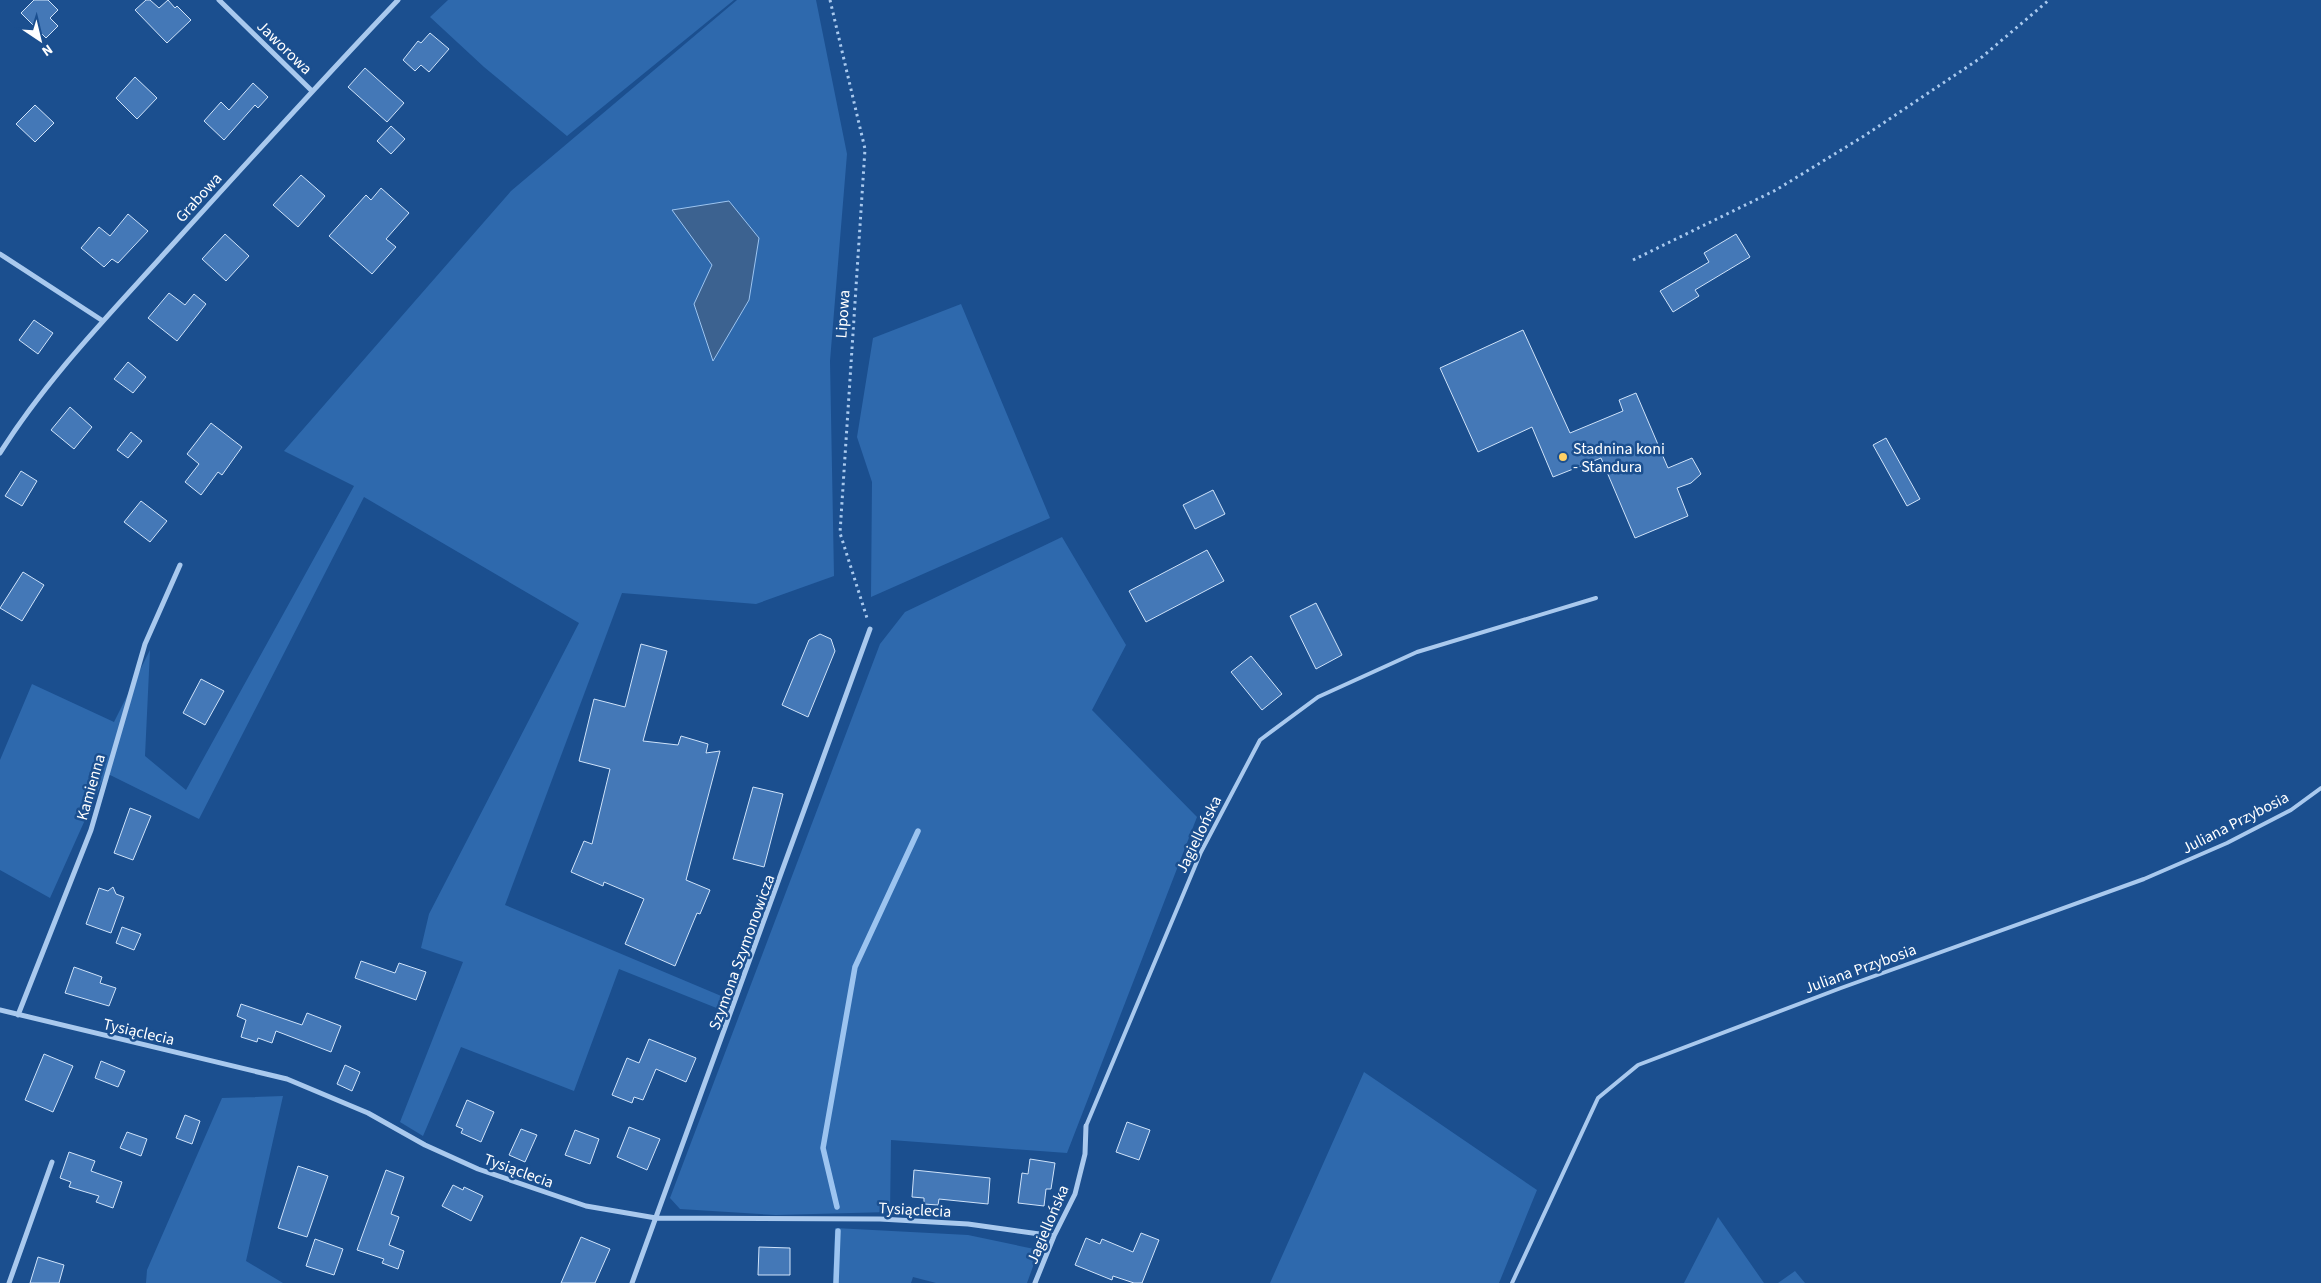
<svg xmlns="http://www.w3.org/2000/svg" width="2321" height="1283" viewBox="0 0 2321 1283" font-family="'Source Sans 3',sans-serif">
<rect width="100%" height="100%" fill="#1b4f8f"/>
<path fill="#2e69ad" d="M448,0H734L567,136L484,67L430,17Z
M737,0H816L847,154L830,361L834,576L756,604L622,593L505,905L726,998L719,1009L619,969L574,1091L461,1047L423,1136L400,1122L463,962L421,948L429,914L579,623L364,497L199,819L106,773L50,898L0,870V760L32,684L114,722L150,650L145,756L186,790L354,486L284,451L511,191Z
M961,304L1050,518L871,597L872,482L857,437L873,338Z
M1062,537L1126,645L1092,710L1197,817L1067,1153L891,1140L890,1212L776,1215L680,1209L670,1198L880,644L905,612Z
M1364,1072L1537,1190L1499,1283H1270Z
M283,1096L246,1261L283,1283H146L147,1270L222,1098Z
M1718,1217L1764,1283H1684Z
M835,1228L968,1235L1039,1250L1027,1283H936L913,1277L911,1283H833Z
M1795,1271L1805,1283H1778Z"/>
<path fill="#3c6290" stroke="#9cc4f0" d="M729,201L759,238L749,300L713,361L694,304L712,265L672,210Z"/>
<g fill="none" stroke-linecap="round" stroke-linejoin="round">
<path stroke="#9cc4f0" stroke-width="5.5" d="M837,1207L823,1148L855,967L918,831
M836,1283L838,1231"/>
</g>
<path fill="#4478b7" stroke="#cfe3fa" d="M34,0H48L58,10L50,18L58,26L46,38L21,13Z
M146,0H150L159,8L168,0L175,8L177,6L191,20L167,43L135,10Z
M430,33L449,49L429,72L421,65L415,71L403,60L418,41L421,43Z
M365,68L404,103L387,122L348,87Z
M135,77L157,98L137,119L116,98Z
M253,83L268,97L258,108L255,105L224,140L204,121L221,102L229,110Z
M35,105L54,123L35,142L16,124Z
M391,126L405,139L391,154L377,141Z
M301,175L325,196L298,227L273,205Z
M381,188L409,213L386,239L396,247L372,274L329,236L366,195L371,200Z
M128,214L148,231L118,263L112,259L104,267L81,248L99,227L110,236Z
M225,234L249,256L226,281L202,259Z
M1736,234L1750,257L1695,290L1699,296L1673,312L1660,291L1709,262L1704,253Z
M169,293L185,305L194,294L206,304L177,341L148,318Z
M34,320L53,333L38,354L19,340Z
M1523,330L1570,433L1623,411L1619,400L1636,393L1668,468L1692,458L1701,474L1691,483L1677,488L1688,516L1635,538L1601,458L1553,477L1532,427L1478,452L1440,368Z
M128,362L146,377L133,393L114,379Z
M70,407L92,427L74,449L51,430Z
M211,423L242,447L222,475L218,472L201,495L185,482L199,464L187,454Z
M131,432L142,441L128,458L117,450Z
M1886,438L1920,499L1907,506L1873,445Z
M21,471L37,481L22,506L5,496Z
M1213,490L1225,514L1195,529L1183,505Z
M141,501L167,521L150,542L124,522Z
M1207,550L1224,581L1146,622L1129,591Z
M23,572L44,585L22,621L0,608Z
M1316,603L1342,655L1316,669L1290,616Z
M820,634L831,639L835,651L808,717L782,705L809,640Z
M641,644L667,651L643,741L678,745L681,736L708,744L706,753L720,751L686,880L710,890L700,914L697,913L675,966L625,944L644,899L604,882L603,886L571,872L584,841L592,844L610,769L579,761L594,699L625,707Z
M1251,656L1282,694L1262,710L1231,672Z
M201,679L224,691L205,725L183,713Z
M753,787L783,794L764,867L733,859Z
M130,808L151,816L133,860L114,853Z
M113,887L116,894L124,897L111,933L86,924L99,888L108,891Z
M122,927L141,934L134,950L116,943Z
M361,961L395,973L399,963L426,972L416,1000L355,978Z
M74,967L102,977L100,983L116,988L109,1006L65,993Z
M241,1004L302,1025L307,1013L341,1026L331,1052L276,1031L272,1043L258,1038L257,1042L241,1037L246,1020L237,1016Z
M649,1039L696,1058L686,1082L656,1069L643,1100L634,1097L632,1103L612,1095L627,1058L639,1063Z
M44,1054L73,1066L53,1112L25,1100Z
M101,1061L125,1071L118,1087L95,1078Z
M345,1065L360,1072L352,1091L337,1084Z
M467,1100L494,1112L481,1142L461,1133L463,1129L456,1126Z
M185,1115L200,1121L192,1144L176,1138Z
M1127,1122L1150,1130L1139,1160L1116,1152Z
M629,1127L660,1139L647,1170L617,1157Z
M521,1129L537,1135L525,1162L509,1155Z
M575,1130L599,1139L590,1164L565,1155Z
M127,1132L147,1139L141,1156L120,1148Z
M69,1152L95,1161L91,1171L122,1182L113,1208L96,1202L99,1196L69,1187L71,1182L60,1178Z
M1030,1159L1055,1163L1051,1189H1046L1044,1206L1018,1203L1022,1173L1028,1174Z
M298,1166L328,1176L307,1237L278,1228Z
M386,1170L404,1177L391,1214L399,1217L389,1245L404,1251L398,1269L382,1263L384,1259L357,1250Z
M914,1170L990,1178L988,1204L939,1199L938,1205L924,1204V1198L912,1197Z
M453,1185L463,1190L464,1187L483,1196L471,1221L442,1206Z
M1141,1233L1159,1240L1142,1283H1134L1113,1276L1112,1280L1075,1265L1086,1238L1100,1244L1102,1239L1133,1252Z
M581,1237L610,1249L595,1283H561Z
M315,1239L343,1249L334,1275L306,1266Z
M759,1247L790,1248V1275H758Z
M38,1257L64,1265L59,1283H30Z"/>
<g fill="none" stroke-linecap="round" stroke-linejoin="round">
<path stroke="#a9c9ee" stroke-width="3" stroke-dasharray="2.5 4" stroke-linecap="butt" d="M830,0L865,149L840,533L867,618
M1633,260L1776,190L1864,136L1982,57L2049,0"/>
<path stroke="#a9c9ee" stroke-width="4" d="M1086,1126L1201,852L1260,740L1318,697L1417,652L1596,598
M1512,1283L1598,1098L1638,1065L1841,988L2144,879L2227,843L2291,810L2321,788"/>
<path stroke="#a9c9ee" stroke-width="5" d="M219,0L312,91
M0,254L103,321
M0,453C45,381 106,318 163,255C241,169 318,84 398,0
M0,1010L287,1079L368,1113L425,1145L478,1169L586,1206L656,1218L880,1219L968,1224L1054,1236
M18,1015L91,830L145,644L180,565
M9,1283L52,1162
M632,1283L870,629
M1035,1283L1054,1236L1075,1194L1085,1154L1086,1126"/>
</g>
<circle fill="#ffd166" stroke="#1b4f8f" stroke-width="2" cx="1563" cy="457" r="5"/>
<g text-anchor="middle" stroke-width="5" stroke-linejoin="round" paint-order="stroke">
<g font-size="16" fill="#fff" stroke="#1b4f8f">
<text transform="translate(285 47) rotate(44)" y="6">Jaworowa</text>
<text transform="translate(198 197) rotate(-48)" y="6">Grabowa</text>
<text transform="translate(842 314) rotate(-86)" y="6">Lipowa</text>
<text transform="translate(90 787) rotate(-74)" y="6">Kamienna</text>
<text transform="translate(2235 822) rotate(-27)" y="6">Juliana Przybosia</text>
<text transform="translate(1198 834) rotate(-64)" y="6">Jagiellońska</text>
<text transform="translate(741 952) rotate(-70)" y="6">Szymona Szymonowicza</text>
<text transform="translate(1860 968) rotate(-20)" y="6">Juliana Przybosia</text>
<text transform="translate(139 1031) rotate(13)" y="6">Tysiąclecia</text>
<text transform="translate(519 1170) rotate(20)" y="6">Tysiąclecia</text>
<text transform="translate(915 1209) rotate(3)" y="6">Tysiąclecia</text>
<text transform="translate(1047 1224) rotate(-67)" y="6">Jagiellońska</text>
</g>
<g font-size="16" fill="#fff" stroke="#1b4f8f" text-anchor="start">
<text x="1573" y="454">Stadnina koni<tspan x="1573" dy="18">- Standura</tspan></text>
</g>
</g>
<g transform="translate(40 40) rotate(145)" stroke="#1b4f8f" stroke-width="4" paint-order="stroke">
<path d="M0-4L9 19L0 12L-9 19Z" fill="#ffffff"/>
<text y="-8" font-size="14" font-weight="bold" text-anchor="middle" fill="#ffffff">N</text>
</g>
</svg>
